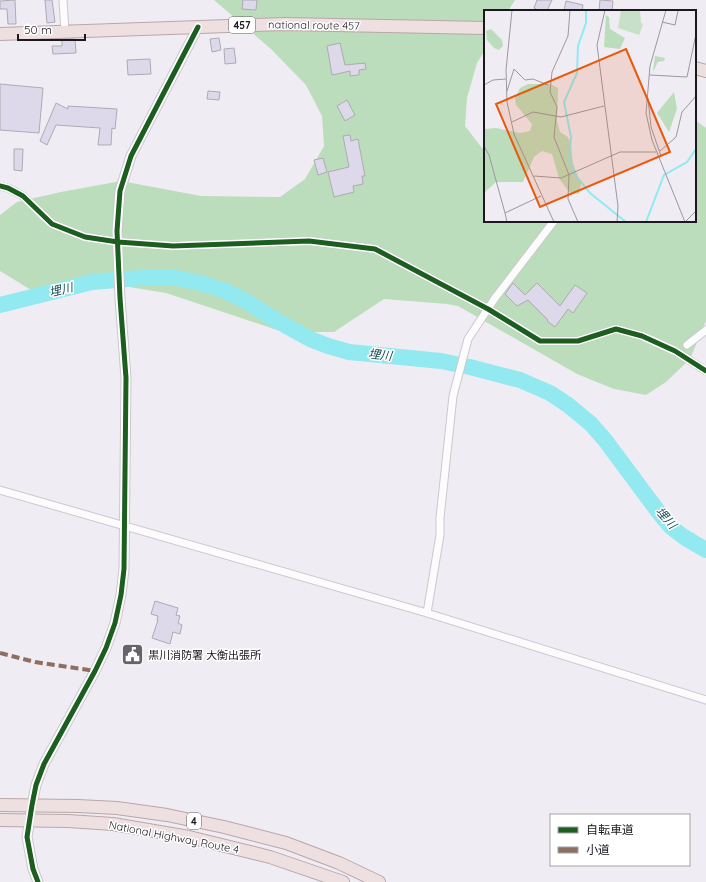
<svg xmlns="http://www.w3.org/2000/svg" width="706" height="882" viewBox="0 0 706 882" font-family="Quicksand,'Noto Sans JP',sans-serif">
<rect width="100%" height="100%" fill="#f0ecf4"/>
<path fill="#bcddbb" d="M214,0H515L508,11H485V50L477,63L467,98L465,126L482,148L485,149V221H695V120L706,128V321L690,359L666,382L646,395L614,389L577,374L458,306L447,304L384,299L334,332H283L166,293L80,279L31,290L0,271V215L17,202L61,192L121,181L201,196L280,197L305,179L324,146L322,116L306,85L271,49Z"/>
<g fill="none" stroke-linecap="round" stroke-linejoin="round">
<path stroke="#92e9f0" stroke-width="16" d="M0,305L92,282L152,277L176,278L201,283L223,290L246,301L272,318L310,339L328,346L349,352L441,361L470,367L520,380L550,393L568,405L591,424L605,440L660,514L671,527L684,537L706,550"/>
</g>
<path fill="#ddd9eb" stroke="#adabb1" d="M15,0L16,24H8L7,9H0V1Z
M45,0H52L55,22L47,23Z
M243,0H257L256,10L242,9Z
M537,0H552L547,11H540L534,8Z
M600,0L613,1L612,11H599Z
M566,1L583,5L582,11H564Z
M219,38L221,50L212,52L210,39Z
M62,39H75L76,53L53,54L52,46H62Z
M340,43L345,65L365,63L366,69L359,70V75L350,76V71L332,75L327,46Z
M234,48L236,63L225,64L224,49Z
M150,59L151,74L128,75L127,60Z
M0,84L43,88L39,133L0,130Z
M208,91L220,92L219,100L207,99Z
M347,100L355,115L345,121L337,106Z
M56,103L68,109V106L117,109L115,129L112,128L111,145H98L100,128L56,125L47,145L40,141Z
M350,135L351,141L358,139L365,176H362L363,184L353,186L354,192L334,197L328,172L349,167L343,136Z
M14,149H23L22,171L14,170Z
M323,158L327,172L318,175L314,160Z
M513,283L525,295L537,283L560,306L575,285L587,293L573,313L568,309L555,327L547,321L548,320L528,300L517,306L505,294Z
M155,601L178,608L176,615L180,616L178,623L182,625L180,634L173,632L170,644L152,638L158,620H157L158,616L151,614Z"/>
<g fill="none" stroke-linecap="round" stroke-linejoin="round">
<defs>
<path id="minor" d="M63,0L65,32
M0,186L8,188L23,196L52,224L85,237L118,242L173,246L309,241L375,249L488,309L540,341H578L616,329L642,336L675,351L706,371
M687,345L706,330
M0,490L427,613L706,700
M427,613L440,535V518L453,396L468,339L495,298L554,221"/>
<path id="tertiary" d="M38,882L33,869L27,837L32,805L36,785L44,764L95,671L106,648L115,623L121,595L124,569L126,378L120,298L117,231L120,191L131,156L198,27"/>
<path id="trunk" d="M0,34L285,24L485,28
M695,68L706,71
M0,805L78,806L117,808L167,815L224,827L286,843L339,863L379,882
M0,820L68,821L113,824L189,837L270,857L343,882"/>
</defs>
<use href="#minor" stroke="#cbc8ce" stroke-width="9"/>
<use href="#tertiary" stroke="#cbc8ce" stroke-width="11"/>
<use href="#trunk" stroke="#b9a6a9" stroke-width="14"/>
<use href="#minor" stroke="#fdfcfd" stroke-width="7"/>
<use href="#tertiary" stroke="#fdfcfd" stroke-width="9"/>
<use href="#trunk" stroke="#eee0e1" stroke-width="12"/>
<path stroke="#8d6e63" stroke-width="4" stroke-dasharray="8 4" stroke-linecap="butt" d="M0,653L35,662L95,671"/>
<defs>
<path id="cycleway" d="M0,186L8,188L23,196L52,224L85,237L118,242L173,246L309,241L375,249L488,309L540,341H578L616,329L642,336L675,351L706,371
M38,882L33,869L27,837L32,805L36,785L44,764L95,671L106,648L115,623L121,595L124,569L126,378L120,298L117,231L120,191L131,156L198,27"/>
</defs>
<use href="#cycleway" stroke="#fff" stroke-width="8"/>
<use href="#cycleway" stroke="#1b5e20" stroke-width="5"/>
</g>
<defs>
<symbol id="civic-square" viewBox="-11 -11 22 22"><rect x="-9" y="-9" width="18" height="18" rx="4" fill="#666369" stroke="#fff"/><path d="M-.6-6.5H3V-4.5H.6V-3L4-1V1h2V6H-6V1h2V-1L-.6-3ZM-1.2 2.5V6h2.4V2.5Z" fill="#fff"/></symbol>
</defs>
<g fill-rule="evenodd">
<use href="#civic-square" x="120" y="642" width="25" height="25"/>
</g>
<g text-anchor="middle" stroke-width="3" stroke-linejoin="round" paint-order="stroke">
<g fill="#fff" stroke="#5f5e62" stroke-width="1">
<rect x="229" y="17" width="26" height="16" rx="3"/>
<rect x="187" y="813" width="14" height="16" rx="3"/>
</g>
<g font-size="10" font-weight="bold" fill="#1b191e">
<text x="242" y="29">457</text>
<text x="194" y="825">4</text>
</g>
<g font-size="11" fill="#1b191e" stroke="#fff">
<text transform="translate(314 25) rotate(1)" y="4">national route 457</text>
<text transform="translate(174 837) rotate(11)" y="4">National Highway Route 4</text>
</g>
<g font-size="11" fill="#1b191e" stroke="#fff" text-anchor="start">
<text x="148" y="659">黒川消防署 大衡出張所</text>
</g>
<g font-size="12" font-style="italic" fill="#144d50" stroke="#fff">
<text transform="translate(61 290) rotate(-14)" y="4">埋川</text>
<text transform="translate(380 355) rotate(6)" y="4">埋川</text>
<text transform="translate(666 518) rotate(48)" y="4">埋川</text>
</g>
</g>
<g transform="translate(484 10)">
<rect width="212" height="212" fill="#f0ecf4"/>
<path d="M137,0H156L157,12L159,15L155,25L134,18Z" fill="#c8dfc8"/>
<path d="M122,5L125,7L126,19L141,28L136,39L120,37ZM7,19L18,30L19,36L15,40L10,38L3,30L2,21ZM171,46L181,48L180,51L174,52L169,62ZM44,74H66L74,78L73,111L76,122L84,127L87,135L89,154L97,174L95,184L85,182L75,168L68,144L58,141L50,147L39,172H12L0,183V119L12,118L36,123L46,121L48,114L32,95L31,88L36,78ZM190,82L193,99L185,122L173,103Z" fill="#bcddbb"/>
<path fill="none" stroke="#92e9f0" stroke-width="2" d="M102,0V13L94,36L93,63L80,92L87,127L85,150L92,166L106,183L142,212M162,212L180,165L203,152L212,139"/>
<path fill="none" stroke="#9b989e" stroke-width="1" d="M28,0L22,60L23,92L30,124L70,212M86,0L84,26L68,62L66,82L73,97L70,127L85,165L84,189L94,212M121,0L113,35L134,196L133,212M182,0L166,56L162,103L168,130L201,212M178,12L191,15L194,1M166,65L203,67L212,24M0,75L9,70L22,69M23,81L30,59L41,70L49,69L64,75M164,88L167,117L177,146M28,112L49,102L77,107L120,96M0,136L5,145L21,203M176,141L192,127L198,102L212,86M50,166L77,168L136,142H172M23,212L21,203L57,186M201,212L212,201"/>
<path fill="#e8590c" fill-opacity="0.15" stroke="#e8590c" stroke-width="2" d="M142,39L186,142L56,197L12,94Z"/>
<rect width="212" height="212" fill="none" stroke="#1b191e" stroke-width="2"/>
</g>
<rect x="550" y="814" width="140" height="52" fill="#ffffff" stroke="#a4a3a5"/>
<rect x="558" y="827" width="20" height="6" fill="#1b5e20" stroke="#a4a3a5"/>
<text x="586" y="834" font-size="12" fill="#1b191e">自転車道</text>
<rect x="558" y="847" width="20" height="6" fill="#8d6e63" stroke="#a4a3a5"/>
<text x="586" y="854" font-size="12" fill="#1b191e">小道</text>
<path d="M18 34v6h67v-6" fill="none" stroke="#1b191e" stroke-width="2"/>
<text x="24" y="34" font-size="12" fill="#1b191e" stroke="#ffffff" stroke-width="3" paint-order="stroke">50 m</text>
</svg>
